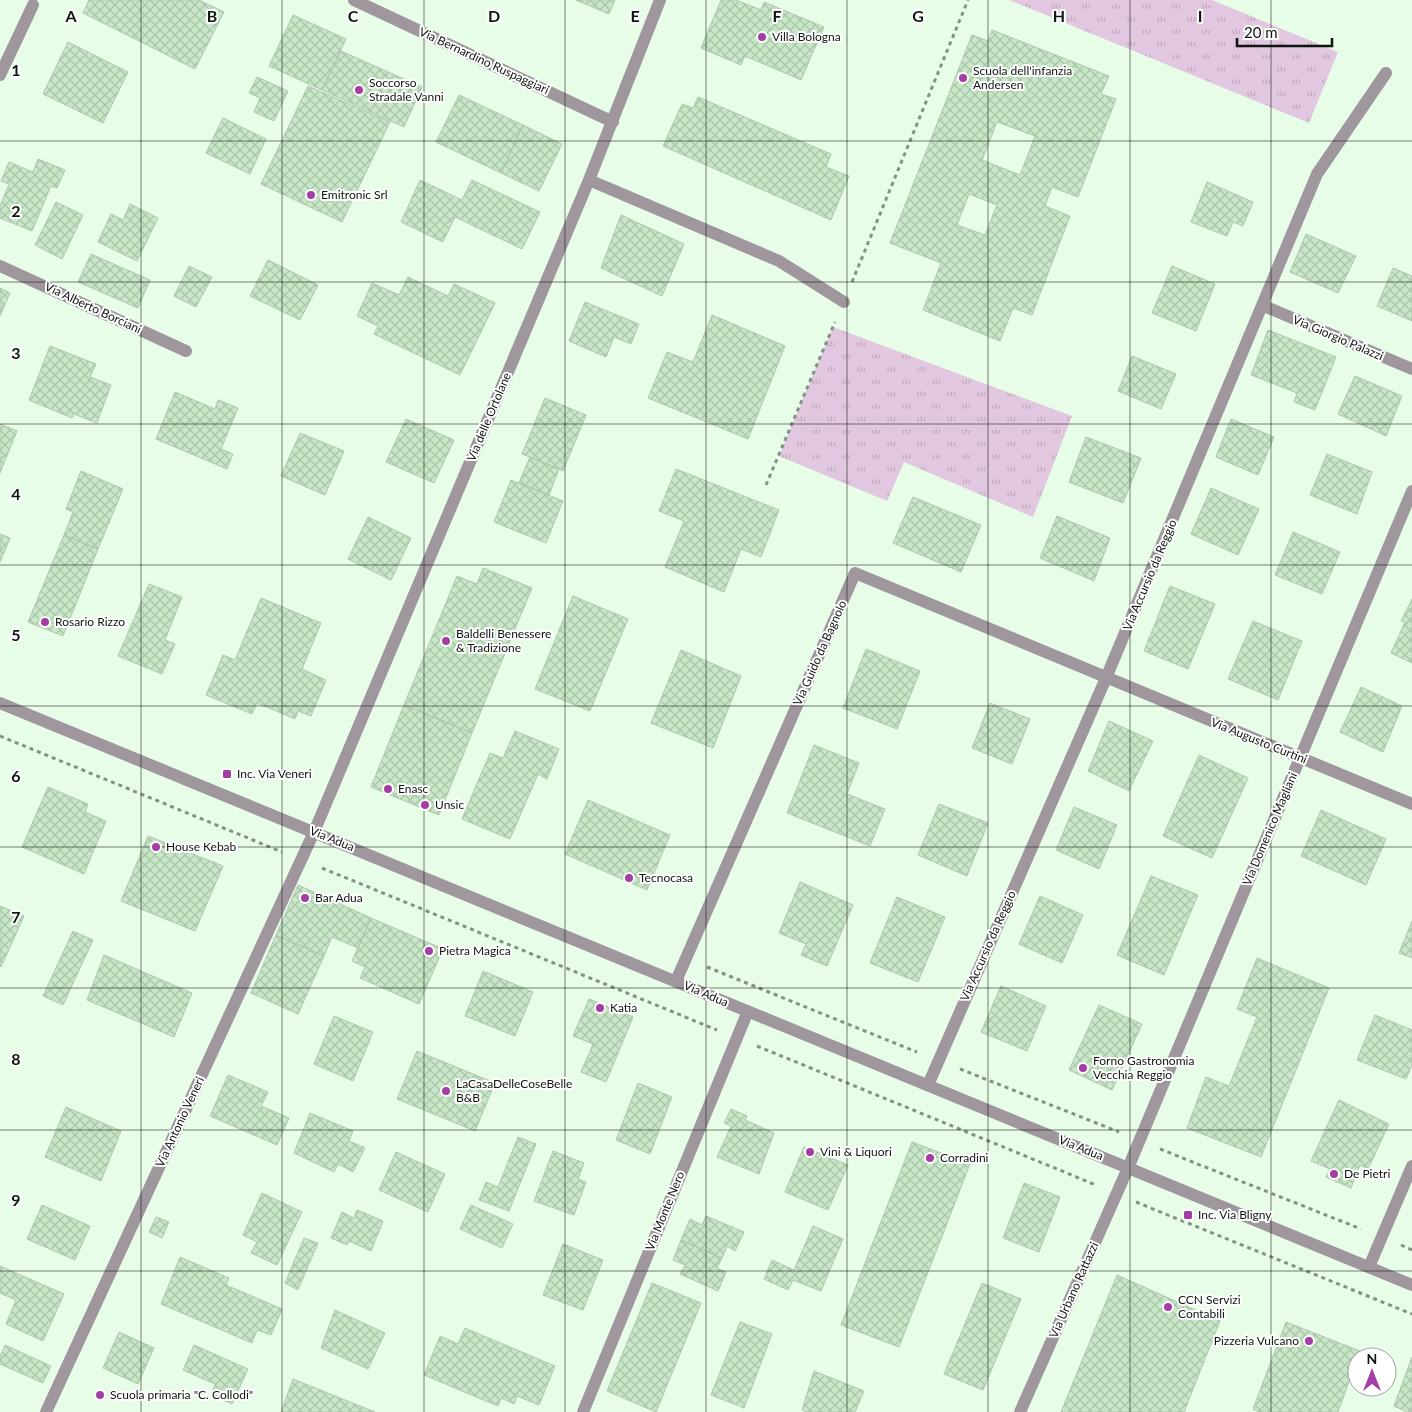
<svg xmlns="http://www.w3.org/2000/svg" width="1412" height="1412" viewBox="0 0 1412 1412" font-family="Lato,sans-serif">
<defs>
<pattern id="park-tufts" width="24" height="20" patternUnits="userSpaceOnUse" patternTransform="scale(1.25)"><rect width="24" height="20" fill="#e1c7e0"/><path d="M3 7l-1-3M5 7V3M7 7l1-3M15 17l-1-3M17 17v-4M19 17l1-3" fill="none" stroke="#c0aabf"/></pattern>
<pattern id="building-cross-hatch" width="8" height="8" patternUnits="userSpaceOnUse" patternTransform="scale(1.25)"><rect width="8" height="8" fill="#c7e7c6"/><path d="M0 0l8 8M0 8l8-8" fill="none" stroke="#aac5a9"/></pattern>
</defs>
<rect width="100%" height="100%" fill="#e8fde8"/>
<path fill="url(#park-tufts)" d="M1009,0H1212L1338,52L1309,123Z
M833,327L1072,416L1033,517L904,462L887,501L779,456Z"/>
<path fill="url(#building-cross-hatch)" stroke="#b1c5b0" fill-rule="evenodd" d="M89,0H199L224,12L195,69L83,13Z
M576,0H615L609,14Z
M721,0H736L761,10L764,2L824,27L801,80L745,56L741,65L701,48Z
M293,15L346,39L322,90L269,66Z
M992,30L1109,76L1101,94L1116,99L1078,197L1052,187L1045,206L1070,216L1032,315L1013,308L1000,341L923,310L941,263L890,243L972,35L988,41ZM997,122L1035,136L1020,175L982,160ZM969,194L997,205L985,235L957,225Z
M68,42L128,72L103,123L43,94Z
M341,51L422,87L404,127L322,90Z
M257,77L288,91L274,121L254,112L260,98L249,93Z
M308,86L390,122L342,222L261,184Z
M459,95L523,125L501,173L436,142Z
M698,97L831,154L826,167L849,176L831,220L663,146L682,104L693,108Z
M223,118L266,139L250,174L206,153Z
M523,125L562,144L539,191L501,173Z
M38,159L65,170L57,188L51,186L32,231L0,218V206L9,184L1,181L9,162L33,172Z
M420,180L462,200L472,180L540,212L522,249L455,217L443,242L401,222Z
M1207,182L1253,202L1243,226L1233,222L1227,236L1191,222Z
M56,202L83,215L62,259L35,245Z
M130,204L158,218L137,261L98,242L111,214L123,220Z
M621,215L684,244L662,296L601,268Z
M1306,234L1356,256L1338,293L1290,272Z
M91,254L150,280L138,308L78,282Z
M268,260L318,285L300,320L250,296Z
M189,266L212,277L196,307L174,296Z
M1172,266L1215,284L1196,331L1152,313Z
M1393,268L1412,276V321L1377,306Z
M408,277L448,296L454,284L495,303L460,375L374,334L378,326L357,316L372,283L399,295Z
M0,288L10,293L0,316Z
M585,302L639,324L631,344L614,337L606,357L569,341Z
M712,315L785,346L748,439L648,398L667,352L693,362Z
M1268,330L1336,357L1315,410L1294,402L1297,393L1251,375Z
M50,346L96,364L90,377L111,385L97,423L74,414L72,418L29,400Z
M1132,356L1176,374L1161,409L1118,391Z
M1355,376L1402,396L1386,436L1338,414Z
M175,392L215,409L218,400L238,408L221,449L233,454L227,469L156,439Z
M545,398L586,415L563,471L522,454Z
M406,419L454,440L434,483L386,462Z
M1231,419L1274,437L1258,475L1216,457Z
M0,424L17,431L0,473Z
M300,433L344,451L325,495L281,476Z
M1086,437L1141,458L1123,503L1069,482Z
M1327,454L1372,472L1357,514L1310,495Z
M530,457L559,469L549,495L519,483Z
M676,469L779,510L761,557L741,549L724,592L665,567L684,521L659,511Z
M81,471L123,489L98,549L64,535L73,512L66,509Z
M511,480L563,501L546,543L494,522Z
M1211,488L1259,509L1238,555L1191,534Z
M913,497L981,525L961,572L893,543Z
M1057,516L1110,538L1094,581L1040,558Z
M368,517L411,538L391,580L348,559Z
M1293,532L1340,552L1322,594L1275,575Z
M0,534L10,538L0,562Z
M64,535L98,549L63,636L28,622Z
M483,568L532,588L472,733L404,705L457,576L477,584Z
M149,584L182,597L165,640L175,644L162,674L118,656Z
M1170,586L1215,604L1188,669L1144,651Z
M573,596L628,619L590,711L535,689Z
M261,598L321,623L302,669L326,680L311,716L298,711L295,719L257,703L252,714L206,695L223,655L235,660Z
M1412,599V663L1391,653L1405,622L1401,621Z
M1253,621L1302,641L1278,700L1228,679Z
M866,649L920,671L897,729L843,708Z
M681,650L741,676L713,748L651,723Z
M1361,687L1402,706L1383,752L1340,732Z
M990,703L1030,719L1012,764L972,748Z
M404,705L472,733L439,815L371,787Z
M1109,721L1153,741L1129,791L1088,771Z
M515,731L559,749L547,779L538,774L510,839L462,819L490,753L503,758Z
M814,745L859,763L847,794L885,809L870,846L787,813Z
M1199,755L1248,778L1212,858L1163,836Z
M48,787L88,804L85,812L106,821L84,874L22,847Z
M588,800L670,835L647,890L565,854Z
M939,804L988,823L967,876L918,855Z
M1074,807L1117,825L1099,869L1056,850Z
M1321,810L1386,839L1366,885L1301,856Z
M148,836L223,866L195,931L121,901Z
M1151,876L1198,895L1164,975L1117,955Z
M800,882L853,905L827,966L801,955L806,944L779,933Z
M298,885L371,918L358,948L332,937L324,956L276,935Z
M1040,896L1083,915L1062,963L1019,944Z
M897,897L945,917L918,982L870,963Z
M0,906L24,916L1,967L0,966Z
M371,918L443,949L419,1004L360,978L365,967L352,961Z
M1412,921V958L1399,953Z
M73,931L93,940L63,1005L43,996Z
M276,935L324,956L298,1014L251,993Z
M104,955L192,993L174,1037L87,1000Z
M1257,958L1329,988L1261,1157L1187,1128L1206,1077L1229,1086L1257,1017L1237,1009Z
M483,971L533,992L515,1036L465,1016Z
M1001,986L1046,1006L1027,1051L981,1032Z
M589,999L633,1017L606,1082L581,1072L593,1044L573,1036Z
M1099,1005L1142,1024L1112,1090L1069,1070Z
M1375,1015L1412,1030V1065L1406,1079L1357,1060Z
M334,1016L373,1032L353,1081L314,1064Z
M417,1051L495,1083L475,1131L397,1099Z
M228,1075L268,1092L261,1106L289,1118L277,1145L210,1116Z
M638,1083L672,1097L650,1154L616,1140Z
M1339,1100L1389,1124L1368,1169L1360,1165L1351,1188L1326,1177L1330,1169L1311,1161Z
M66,1107L121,1131L101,1181L45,1157Z
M731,1109L747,1116L745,1120L774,1133L759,1174L717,1157L731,1126L724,1123Z
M310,1113L353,1131L349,1141L365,1148L353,1172L338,1164L334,1172L294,1153Z
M518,1137L536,1144L509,1211L479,1200L486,1182L498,1187Z
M912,1142L970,1164L899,1347L841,1325Z
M804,1147L848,1165L828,1210L785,1192Z
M553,1151L584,1163L578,1179L586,1182L574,1215L534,1201Z
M396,1152L445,1174L428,1212L379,1190Z
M1024,1183L1060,1197L1039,1252L1003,1238Z
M262,1193L302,1212L277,1265L251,1253L257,1242L243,1235Z
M42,1205L90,1226L75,1260L27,1239Z
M471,1205L513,1224L502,1248L460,1229Z
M357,1210L383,1221L371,1251L349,1241L347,1245L331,1238L342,1212L354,1218Z
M706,1216L744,1232L735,1251L727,1246L722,1258L681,1240L690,1219L702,1225Z
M156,1217L169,1222L162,1238L149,1232Z
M813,1226L843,1239L821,1291L793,1280L788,1290L764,1279L772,1260L794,1270Z
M304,1238L318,1243L298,1290L285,1283Z
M681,1240L722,1258L717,1268L726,1272L718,1291L680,1274L685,1265L673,1260Z
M563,1244L603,1260L583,1310L543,1295Z
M180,1257L229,1278L226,1285L282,1309L271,1335L257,1330L252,1343L161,1304Z
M0,1266L64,1294L43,1341L6,1324L16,1300L0,1293Z
M1117,1275L1220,1321L1184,1412H1061Z
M652,1283L701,1303L656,1412L607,1391Z
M982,1283L1021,1299L983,1390L944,1374Z
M335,1310L385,1333L368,1369L321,1348Z
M740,1322L772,1334L744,1408L711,1395Z
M1286,1322L1360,1351L1338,1412H1259L1253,1409Z
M465,1328L555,1366L539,1405L517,1396L514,1404L501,1398L498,1406L424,1375L440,1336L458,1344Z
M119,1332L154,1348L138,1384L103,1368Z
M5,1345L51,1366L43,1383L0,1364V1357Z
M194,1345L248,1369L232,1404L211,1395L215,1384L183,1370Z
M1412,1357V1412H1407L1394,1406Z
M814,1371L864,1391L855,1412H807L802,1410Z
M293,1379L375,1412H281Z"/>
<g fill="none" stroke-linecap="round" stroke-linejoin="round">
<path stroke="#849284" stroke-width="3" stroke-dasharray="4 4" stroke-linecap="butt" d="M852,282L968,0
M766,485L835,322
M0,736L282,852
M322,868L717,1030
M707,967L917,1052
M757,1046L1096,1185
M960,1069L1119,1132
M1160,1149L1361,1229
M1136,1202L1412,1314
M1401,1245L1412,1250"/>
<path stroke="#9f969e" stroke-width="12" d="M354,0L613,122
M0,75L33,5
M589,180L779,261L844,302
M0,266L186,351
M1264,306L1412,369
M0,703L1412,1285
M676,981L855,573L1412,804
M928,1085L1106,678L1317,174L1386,73
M1369,1267L1412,1166
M46,1412L314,832L589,180L660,0
M583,1412L748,1011
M1020,1412L1128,1168L1412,491"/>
</g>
<path fill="none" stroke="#0e150e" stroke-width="1" stroke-opacity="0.55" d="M141,0V1412M282,0V1412M424,0V1412M565,0V1412M706,0V1412M847,0V1412M988,0V1412M1130,0V1412M1271,0V1412M0,141H1412M0,282H1412M0,424H1412M0,565H1412M0,706H1412M0,847H1412M0,988H1412M0,1130H1412M0,1271H1412"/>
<g fill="#a33fa4" stroke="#fff" stroke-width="2">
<circle cx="762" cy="37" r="5"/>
<circle cx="963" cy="78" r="5"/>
<circle cx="359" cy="90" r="5"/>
<circle cx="311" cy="195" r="5"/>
<circle cx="45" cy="622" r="5"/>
<circle cx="446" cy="641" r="5"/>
<rect x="222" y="769" width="10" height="10" rx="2.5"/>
<circle cx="388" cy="789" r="5"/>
<circle cx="425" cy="805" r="5"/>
<circle cx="156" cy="847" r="5"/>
<circle cx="629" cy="878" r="5"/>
<circle cx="305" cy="898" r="5"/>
<circle cx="429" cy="951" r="5"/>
<circle cx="600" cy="1008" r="5"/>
<circle cx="1083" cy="1068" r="5"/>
<circle cx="446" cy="1091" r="5"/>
<circle cx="810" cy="1152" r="5"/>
<circle cx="930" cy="1158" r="5"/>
<circle cx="1334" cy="1174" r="5"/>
<rect x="1183" y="1210" width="10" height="10" rx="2.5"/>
<circle cx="1168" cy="1307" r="5"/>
<circle cx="1309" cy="1341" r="5"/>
<circle cx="100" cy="1395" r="5"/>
</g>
<g text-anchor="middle" stroke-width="4" stroke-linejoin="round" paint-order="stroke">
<g font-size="12" fill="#0e150e" stroke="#fff" text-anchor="start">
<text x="772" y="41">Villa Bologna</text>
<text x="973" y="75">Scuola dell'infanzia<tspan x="973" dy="14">Andersen</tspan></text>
<text x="369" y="87">Soccorso<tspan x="369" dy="14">Stradale Vanni</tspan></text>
<text x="321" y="199">Emitronic Srl</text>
<text x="55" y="626">Rosario Rizzo</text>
<text x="456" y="638">Baldelli Benessere<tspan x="456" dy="14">&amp; Tradizione</tspan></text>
<text x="237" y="778">Inc. Via Veneri</text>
<text x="398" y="793">Enasc</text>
<text x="435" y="809">Unsic</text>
<text x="166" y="851">House Kebab</text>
<text x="639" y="882">Tecnocasa</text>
<text x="315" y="902">Bar Adua</text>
<text x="439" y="955">Pietra Magica</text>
<text x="610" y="1012">Katia</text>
<text x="1093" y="1065">Forno Gastronomia<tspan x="1093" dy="14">Vecchia Reggio</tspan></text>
<text x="456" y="1088">LaCasaDelleCoseBelle<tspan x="456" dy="14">B&amp;B</tspan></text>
<text x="820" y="1156">Vini &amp; Liquori</text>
<text x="940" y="1162">Corradini</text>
<text x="1344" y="1178">De Pietri</text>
<text x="1198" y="1219">Inc. Via Bligny</text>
<text x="1178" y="1304">CCN Servizi<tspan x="1178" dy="14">Contabili</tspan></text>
<text x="1299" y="1345" text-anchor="end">Pizzeria Vulcano</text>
<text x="110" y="1399">Scuola primaria "C. Collodi"</text>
</g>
<g font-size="12" fill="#0e150e" stroke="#fff">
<text transform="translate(484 61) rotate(25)" y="4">Via Bernardino Ruspaggiari</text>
<text transform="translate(93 308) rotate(25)" y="4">Via Alberto Borciani</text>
<text transform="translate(1338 338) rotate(23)" y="4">Via Giorgio Palazzi</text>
<text transform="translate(489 417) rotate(-67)" y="4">Via delle Ortolane</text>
<text transform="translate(1150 575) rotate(-67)" y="4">Via Accursio da Reggio</text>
<text transform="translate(820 653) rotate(-66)" y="4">Via Guido da Bagnolo</text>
<text transform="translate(1259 741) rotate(22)" y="4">Via Augusto Curtini</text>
<text transform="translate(1270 829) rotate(-67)" y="4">Via Domenico Magliani</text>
<text transform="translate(332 839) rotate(22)" y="4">Via Adua</text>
<text transform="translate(988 946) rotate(-66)" y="4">Via Accursio da Reggio</text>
<text transform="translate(706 994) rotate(23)" y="4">Via Adua</text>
<text transform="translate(180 1122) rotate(-65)" y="4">Via Antonio Veneri</text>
<text transform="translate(1081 1148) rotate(22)" y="4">Via Adua</text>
<text transform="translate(665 1211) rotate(-68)" y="4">Via Monte Nero</text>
<text transform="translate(1074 1290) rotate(-66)" y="4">Via Urbano Rattazzi</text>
</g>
</g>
<g font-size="16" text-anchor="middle" font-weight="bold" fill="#0e150e" stroke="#fff" stroke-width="4" stroke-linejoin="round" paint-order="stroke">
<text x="71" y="22">A</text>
<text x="212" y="22">B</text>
<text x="353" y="22">C</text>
<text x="494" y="22">D</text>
<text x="635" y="22">E</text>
<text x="777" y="22">F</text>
<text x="918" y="22">G</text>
<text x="1059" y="22">H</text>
<text x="1200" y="22">I</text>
<text x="16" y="76">1</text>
<text x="16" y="217">2</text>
<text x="16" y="359">3</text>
<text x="16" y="500">4</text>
<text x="16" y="641">5</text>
<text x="16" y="782">6</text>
<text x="16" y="923">7</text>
<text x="16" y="1065">8</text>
<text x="16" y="1206">9</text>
</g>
<g transform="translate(1372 1372)"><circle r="24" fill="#ffffff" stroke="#9fa19f"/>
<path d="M0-4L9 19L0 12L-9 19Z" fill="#a33fa4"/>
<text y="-8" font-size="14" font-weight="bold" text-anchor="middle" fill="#0e150e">N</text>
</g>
<path d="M1237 38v8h95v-8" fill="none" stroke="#0e150e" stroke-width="2.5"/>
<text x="1244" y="38" font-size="15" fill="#0e150e" stroke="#ffffff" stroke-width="4" paint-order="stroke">20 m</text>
</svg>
